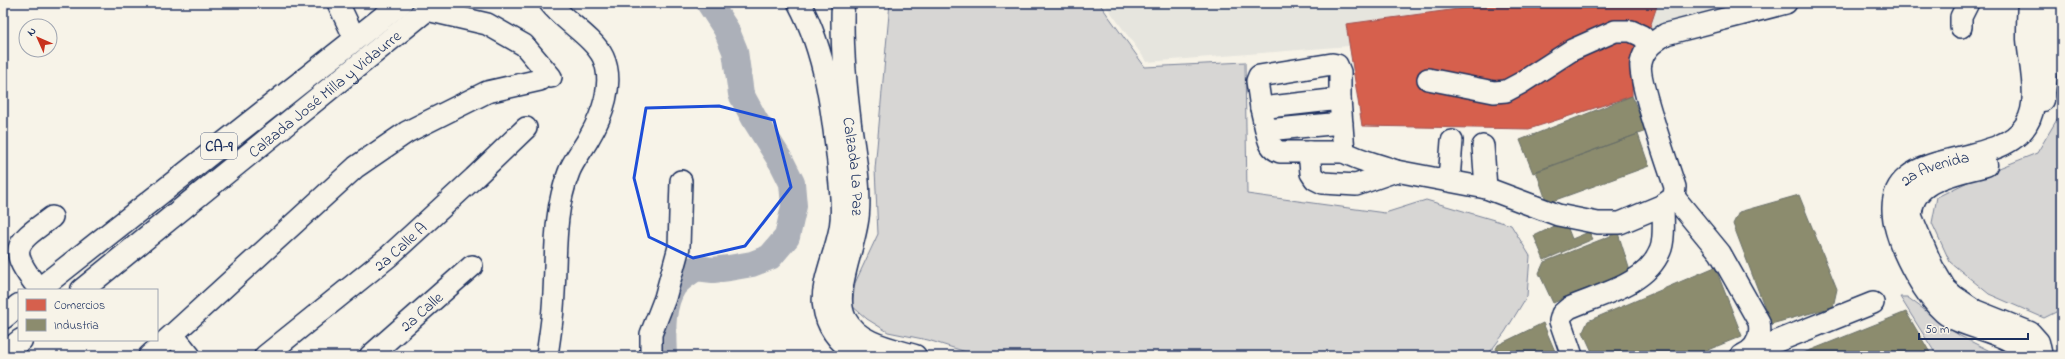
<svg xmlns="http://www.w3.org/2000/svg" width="2065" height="359" viewBox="0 0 2065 359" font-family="'Indie Flower',sans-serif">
<rect width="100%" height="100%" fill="#f7f3e8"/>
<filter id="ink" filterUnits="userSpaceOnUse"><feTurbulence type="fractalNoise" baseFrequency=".025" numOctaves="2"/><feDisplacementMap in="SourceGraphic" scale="8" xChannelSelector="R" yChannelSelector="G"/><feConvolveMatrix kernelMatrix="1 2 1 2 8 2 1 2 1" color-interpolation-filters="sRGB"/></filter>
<g filter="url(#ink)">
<path fill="#e6e5de" d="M1104,3H1762L1648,33L1632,64L1633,97L1529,129L1362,126L1349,46L1147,62Z"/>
<path fill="#d7d6d4" stroke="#798299" d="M890,3H1099L1145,67L1245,62L1247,194L1385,213L1426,200L1511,225L1530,256L1527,296L1505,332L1487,356H979L928,340L888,332L867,319L852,306L855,283L878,234L875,169Z
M2062,107V309L2044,318L1989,294L1950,262L1932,223L1937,197L1984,174L2037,153L2062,111Z
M1900,297H1907L1960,336L1988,350L1996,356H1937Z"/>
<path fill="#d6604d" stroke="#9e5152" d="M1503,3H1658L1648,33L1632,64V96L1529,129L1362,126L1346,24Z
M1699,306L1713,342L1679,356H1662L1651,327Z"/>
<path fill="#8c8c6e" stroke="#6a7069" d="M1632,96L1646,131L1533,173L1520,140Z
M1638,134L1649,166L1547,203L1536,171Z
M1799,195L1837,289L1833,307L1771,324L1733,224L1739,212Z
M1565,221L1572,239L1589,232L1593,239L1544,260L1534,236Z
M1618,233L1630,271L1553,303L1539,273L1544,262Z
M1715,267L1742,336L1693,356H1594L1583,332L1588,321Z
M1906,312L1932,356H1796Z
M1543,323L1557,356H1492L1498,345Z"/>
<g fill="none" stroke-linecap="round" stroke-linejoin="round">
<path stroke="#acb0b9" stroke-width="26" d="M664,356C663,333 661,306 674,286C679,279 689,273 696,268L713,270L729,268L752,264L770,257L787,237L794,206L792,183L782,163L755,120L741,94L735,51L726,29L709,3"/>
<defs>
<g id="minor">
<path d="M338,3L355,39"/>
<path d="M427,10L487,24L524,45L551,77"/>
<path d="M1961,27V17L1968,3"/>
<path d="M1428,79L1494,92L1506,91L1521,83L1572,50L1615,31H1631L1642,36L1649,44"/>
<path d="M1261,108L1257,81L1259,76L1332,64L1337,65L1340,72V99"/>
<path d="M1266,130C1269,140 1269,148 1280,152H1344L1340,99L1261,108L1266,130L1342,123"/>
<path d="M1483,146L1486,188"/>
<path d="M1309,152L1311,173L1315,179L1323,183L1356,185L1396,171L1486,188L1558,215L1598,223H1620L1663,205L1674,197L1675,187C1668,166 1637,77 1641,63C1644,48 1654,42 1666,34L1786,3"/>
<path d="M1344,152C1360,161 1378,164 1396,171"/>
<path d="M1449,180L1452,141"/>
<path d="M1674,197L1720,253L1759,322C1762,338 1756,350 1741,356"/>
<path d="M39,289C6,248 15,244 52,217"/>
<path d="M173,335L190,356"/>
<path d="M1750,352L1873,303"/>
<path d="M149,356L356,167L407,132L487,92L540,80"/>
<path id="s1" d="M265,356L388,257L474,178L526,128"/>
<path id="s2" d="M370,356L472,266"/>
<path d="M547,356C549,340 552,324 553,308C557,262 552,215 569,172C573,161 583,149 589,138C602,116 615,83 603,57C593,37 564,21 550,3"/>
<path d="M651,356V334L665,298L679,247L681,181"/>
<path d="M1572,356L1560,321L1562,314L1569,308C1601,294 1646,285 1660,251C1665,241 1663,216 1663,205"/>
</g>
<g id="major">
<path d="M799,3C826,53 833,112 839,167C840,186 844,206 841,225C838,249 821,283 824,305C827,329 841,345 862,356"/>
<path id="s3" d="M843,3C841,43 845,84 850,124C854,153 860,183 858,212C857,243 831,291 845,319C858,344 891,349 915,356"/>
<path d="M2043,100L2047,68L2050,3"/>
<path d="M1986,165C1958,173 1908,179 1911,217L1932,267L1945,289L1953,296L1975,311L2030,333L2038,342L2041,356"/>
<path id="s4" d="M2024,356C2016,331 1963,329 1944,312C1925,295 1904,256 1897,231C1871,140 1995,175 2026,125C2041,102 2030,65 2028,39C2028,27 2028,15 2029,3"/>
</g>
<g id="highway">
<path d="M38,290L401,3"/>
<path id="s5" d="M82,290L435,3"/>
<path d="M3,318L19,305"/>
<path d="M3,355L21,340"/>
</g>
</defs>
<use href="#minor" stroke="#1b2f5e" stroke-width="24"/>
<use href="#major" stroke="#1b2f5e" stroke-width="25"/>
<use href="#highway" stroke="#1b2f5e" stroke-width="25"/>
<use href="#minor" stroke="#f7f3e8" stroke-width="21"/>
<use href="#major" stroke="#f7f3e8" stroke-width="22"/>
<use href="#highway" stroke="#f7f3e8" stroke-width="22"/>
</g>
</g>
<path fill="none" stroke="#1d4ed8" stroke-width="3" stroke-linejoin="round" d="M719,106L774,120L791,187L745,246L693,258L649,237L634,178L646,108Z"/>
<g text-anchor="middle" stroke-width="4" stroke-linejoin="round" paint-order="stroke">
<rect fill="#f7f3e8" stroke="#5d6a87" stroke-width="1" x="201" y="133" width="36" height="26" rx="3"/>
<g font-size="15" font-weight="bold" fill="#1b2f5e">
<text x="219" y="151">CA-9</text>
</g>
<g font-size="16" fill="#1b2f5e" stroke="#f7f3e8">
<text dy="6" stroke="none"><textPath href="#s5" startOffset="312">Calzada José Milla y Vidaurre</textPath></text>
<text dy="6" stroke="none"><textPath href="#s3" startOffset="164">Calzada La Paz</textPath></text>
<text dy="6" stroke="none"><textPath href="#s4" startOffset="275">2a Avenida</textPath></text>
<text dy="6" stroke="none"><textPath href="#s1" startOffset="174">2a Calle A</textPath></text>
<text dy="6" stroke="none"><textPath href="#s2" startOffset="68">2a Calle</textPath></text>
</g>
</g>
<rect width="2065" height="359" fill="none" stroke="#f7f3e8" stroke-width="16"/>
<rect x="8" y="8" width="2049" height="343" fill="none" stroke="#1b2f5e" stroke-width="1.5" filter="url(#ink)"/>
<rect x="18" y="289" width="140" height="52" fill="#f7f3e8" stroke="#9fa5b1"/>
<rect x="26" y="299" width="20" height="12" fill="#d6604d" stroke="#9fa5b1"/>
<text x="54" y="309" font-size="12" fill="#1b2f5e">Comercios</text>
<rect x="26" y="319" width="20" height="12" fill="#8c8c6e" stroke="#9fa5b1"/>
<text x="54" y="329" font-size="12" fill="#1b2f5e">Industria</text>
<g transform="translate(38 38) rotate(315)"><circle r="19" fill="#f7f3e8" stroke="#9fa5b1"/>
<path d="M0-3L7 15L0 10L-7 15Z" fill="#c8321e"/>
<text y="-6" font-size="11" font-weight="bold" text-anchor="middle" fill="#1b2f5e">N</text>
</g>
<path d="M1919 333v6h109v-6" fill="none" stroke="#1b2f5e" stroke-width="2"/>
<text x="1925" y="333" font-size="12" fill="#1b2f5e" stroke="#f7f3e8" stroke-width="3" paint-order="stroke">50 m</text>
</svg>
